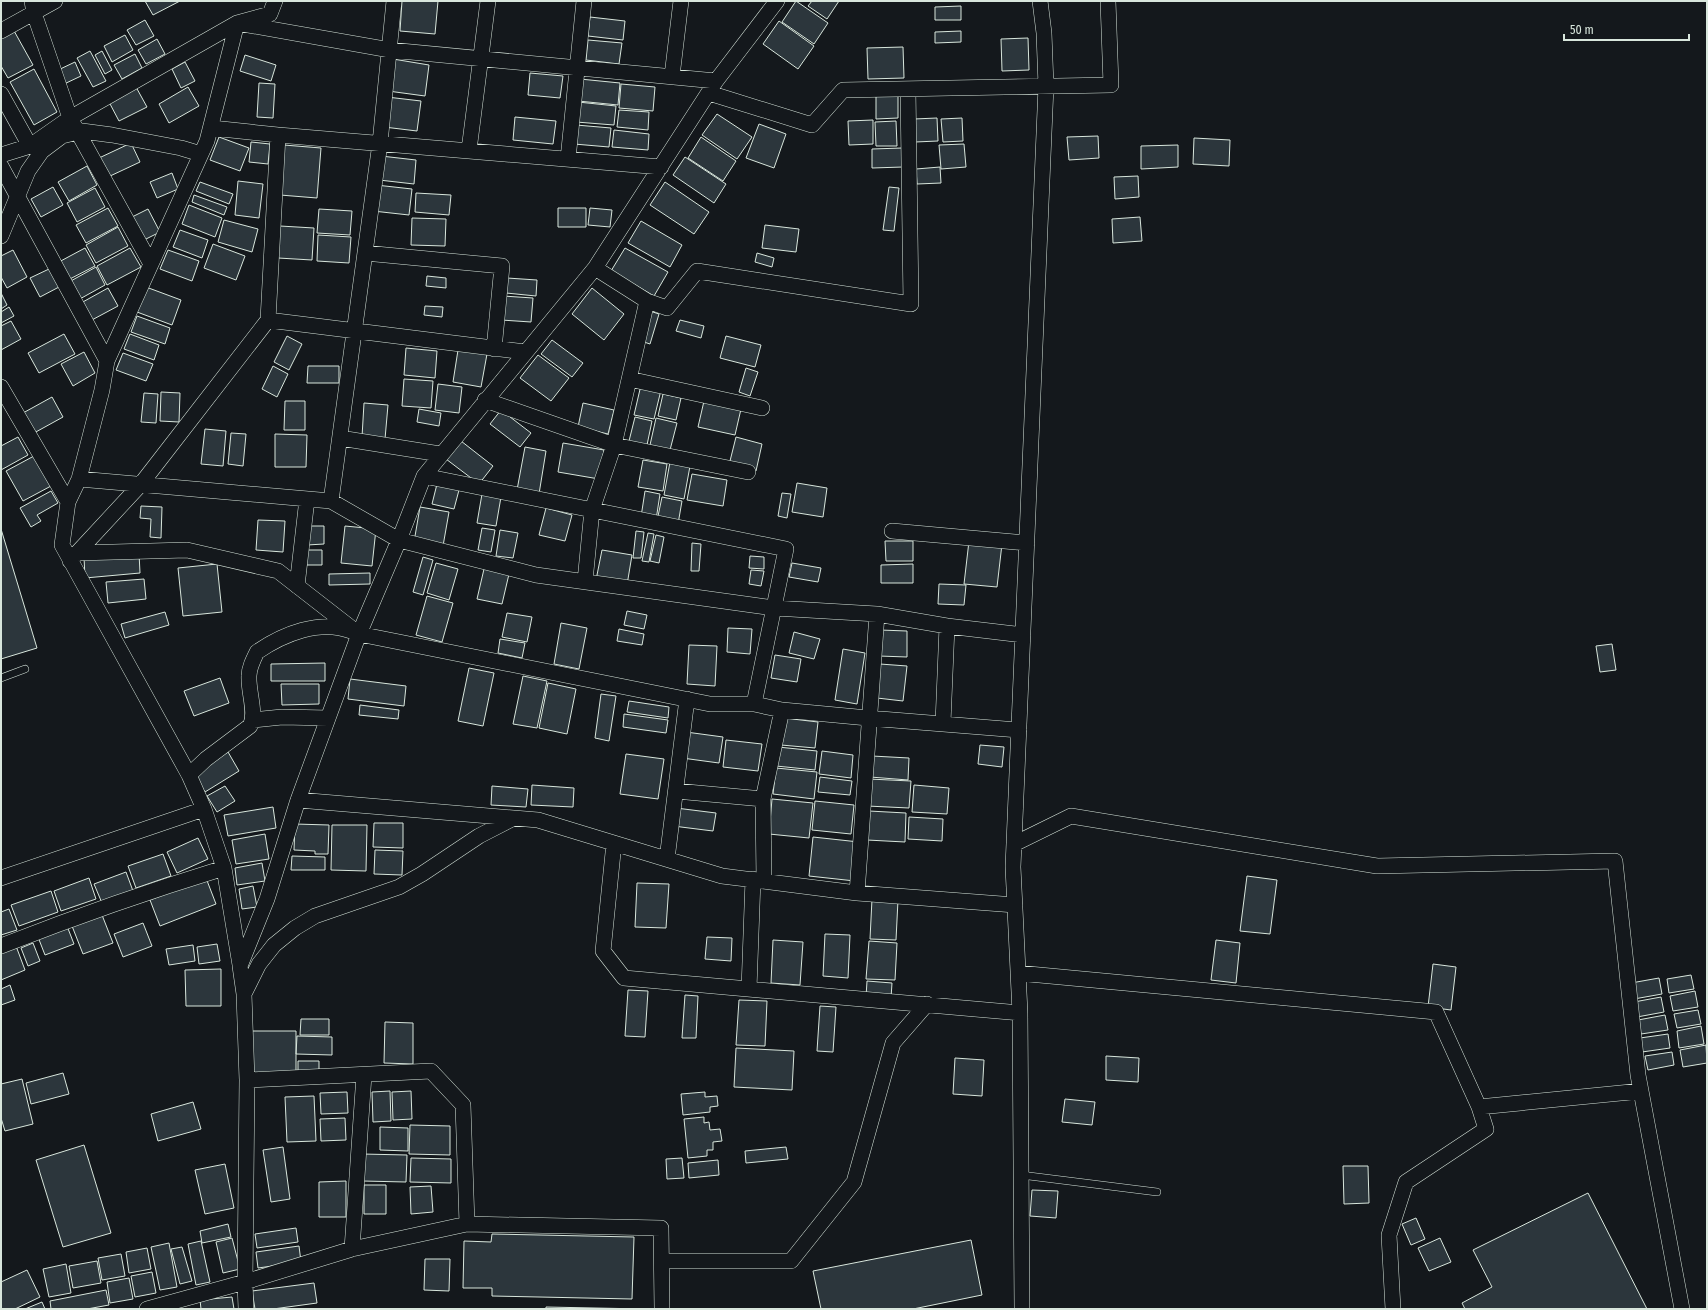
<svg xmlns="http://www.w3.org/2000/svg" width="1708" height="1310" viewBox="0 0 1708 1310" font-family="'Fira Sans Condensed',sans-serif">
<rect width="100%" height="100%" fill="#14181c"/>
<path fill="#2c363c" stroke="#d8e6dc" d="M145,1H180L153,15Z
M402,1H438L435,34L400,31Z
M796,1L828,23L814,44L782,22Z
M812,1H839L827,19L808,6Z
M961,6V20H935V7Z
M590,17L625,21L623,40L588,36Z
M145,20L154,36L136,45L127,30Z
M779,21L814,46L798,69L763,44Z
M13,29L33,65L8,78L1,66V36Z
M961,31V42L935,43V32Z
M125,35L133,50L112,62L104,46Z
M1028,38L1029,70L1002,71L1001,39Z
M157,39L165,54L146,64L138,50Z
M588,40L622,43L619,64L586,60Z
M903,47L904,78L868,79L867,48Z
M90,51L106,81L93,87L77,58Z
M102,51L112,70L105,74L95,55Z
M135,54L142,68L122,79L114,65Z
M245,55L276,65L271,81L240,71Z
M393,59L429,65L425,96L388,91Z
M75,62L81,76L62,85L56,71Z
M185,62L195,81L181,88L172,69Z
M34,69L57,112L34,125L10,82Z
M530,73L563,76L560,98L528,95Z
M580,79L620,83L618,105L578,101Z
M259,83L275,84L273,118L257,117Z
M621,84L655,87L653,111L619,108Z
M136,87L147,107L119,121L109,102Z
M188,87L199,106L169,123L159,104Z
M876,95H898V118L876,119Z
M387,97L421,101L417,131L384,127Z
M578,102L616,106L614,125L576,122Z
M619,110L649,112L648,130L617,127Z
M717,114L752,137L737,159L702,135Z
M515,117L556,121L553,144L513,140Z
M937,118L938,141L915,142L914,119Z
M962,118L963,141L943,142L941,119Z
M873,120V144L849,145L848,121Z
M896,121L897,146H876L875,122Z
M759,124L786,134L774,168L746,158Z
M576,125L611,128L609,147L574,144Z
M614,130L649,134L648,150L612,147Z
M1098,136L1099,158L1069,160L1067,137Z
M219,137L249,148L240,171L210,160Z
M701,137L736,161L723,181L688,158Z
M1194,138L1230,140L1229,166L1193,164Z
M251,142L270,144L268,164L249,162Z
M131,143L140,162L108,177L99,158Z
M964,144L966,167L941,169L939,145Z
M284,145L321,148L317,198L280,195Z
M1178,145V167L1141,169V146Z
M902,148L903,167L872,168V149Z
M381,156L416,160L414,184L379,180Z
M685,157L726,184L714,203L673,175Z
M87,166L97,185L69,201L58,182Z
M940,167L941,183L917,184L916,169Z
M172,173L178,189L157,198L150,182Z
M1138,176L1139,197L1115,199L1114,177Z
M238,181L263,184L259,218L235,215Z
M200,182L233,194L229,204L196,191Z
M665,182L709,212L694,234L650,205Z
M376,185L412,189L409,215L373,211Z
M53,187L63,205L41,217L31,199Z
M889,187L899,188L894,231L883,230Z
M95,188L105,207L77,222L67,203Z
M416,193L451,195L449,215L415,212Z
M194,195L227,207L224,215L192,202Z
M189,205L222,218L215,237L182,224Z
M108,208L118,226L86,243L76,225Z
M558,208H586V227H558Z
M590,208L612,210L610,227L588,225Z
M148,209L160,232L142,241L130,218Z
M319,209L352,211L350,235L317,233Z
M1140,217L1142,241L1113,243L1112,219Z
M412,218L446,219L445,246L411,245Z
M224,220L258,229L252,252L218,242Z
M641,221L682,245L670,267L628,243Z
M765,225L799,229L796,252L762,248Z
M280,226L314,228L312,260L278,258Z
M118,227L128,246L96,263L86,245Z
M180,230L208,240L202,258L173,247Z
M318,235L351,237L349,263L317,261Z
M213,244L245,256L236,280L204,268Z
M85,248L95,266L66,281L57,263Z
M130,248L141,267L107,285L97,266Z
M625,248L668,272L654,296L611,271Z
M13,250L27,277L7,288L1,277V256Z
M168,250L199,261L192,281L160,269Z
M757,253L774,258L772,267L755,262Z
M96,267L105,285L78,300L69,282Z
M49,269L59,287L40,297L30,278Z
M427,276L446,278V288L426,286Z
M507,278L537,280L536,296L506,293Z
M146,287L181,300L172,325L137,312Z
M108,288L118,306L90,321L81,303Z
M592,288L624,314L604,340L572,314Z
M1,293L7,305L1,309Z
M503,296L533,298L531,322L501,320Z
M425,306L443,307L442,317L424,315Z
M9,307L14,316L1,323V312Z
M647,310L659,314L650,344L638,340Z
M137,316L170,328L165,344L131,332Z
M680,320L704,326L701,338L676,331Z
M11,321L21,339L1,350V326Z
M64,334L75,354L39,373L28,353Z
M130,334L159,345L154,360L124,349Z
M287,336L302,344L289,370L274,362Z
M726,336L761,345L755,367L720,358Z
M552,340L583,363L572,377L541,354Z
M406,348L437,351L435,378L404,375Z
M458,350L487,354L481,387L453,382Z
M84,352L95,373L73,386L61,364Z
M123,353L153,364L146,381L116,370Z
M538,355L569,378L551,401L520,378Z
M273,366L288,374L277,397L262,389Z
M308,366H339V383H307Z
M746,368L758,372L750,396L739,392Z
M404,379L433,381L431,408L402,406Z
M438,384L462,387L459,413L435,410Z
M641,385L661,390L654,419L634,415Z
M161,392L180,393L179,422L160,421Z
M144,393L158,394L156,423L141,422Z
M663,394L681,398L676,420L658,416Z
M52,397L63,417L34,433L23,413Z
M285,401H305V430H284Z
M704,401L741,409L735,435L698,427Z
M364,403L388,405L385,439L362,437Z
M583,403L614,410L608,434L578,427Z
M419,409L441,413L439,426L417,422Z
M501,410L531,433L520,447L490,424Z
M635,417L652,421L647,445L629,441Z
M656,418L677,423L670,450L650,445Z
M205,429L226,431L223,466L201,464Z
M231,433L246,434L243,466L228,464Z
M275,434L307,435L306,467H275Z
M18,437L28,455L1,470V446Z
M736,437L762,444L756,471L729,465Z
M461,441L493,466L479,484L446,459Z
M563,443L604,450L599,479L558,472Z
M525,447L546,451L539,494L517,490Z
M34,456L51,486L23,501L6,471Z
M643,460L667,464L663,491L638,487Z
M670,462L690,466L684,499L664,495Z
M692,474L727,480L723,506L687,500Z
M797,483L827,488L823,517L792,512Z
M437,484L459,490L454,509L432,504Z
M51,491L58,503L37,515L41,521L31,527L20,508Z
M645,491L660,494L656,520L641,517Z
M782,493L791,494L787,518L778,516Z
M482,494L501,497L496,526L477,523Z
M662,497L682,501L678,524L657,521Z
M141,506L162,507L161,538L150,537L151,519L140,518Z
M420,507L449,512L443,546L414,542Z
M546,508L572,515L565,541L539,535Z
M258,520L285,521L283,552L256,550Z
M306,526H324V544L307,545Z
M345,526L376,529L372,566L341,563Z
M482,528L495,530L491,552L478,550Z
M1,529L37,648L1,659Z
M500,530L518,533L513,558L496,556Z
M636,531L644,532L641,558H633Z
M648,533L654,534L649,562L642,561Z
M656,535L664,537L659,563L650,561Z
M885,541H913V561H886Z
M969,541L1002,544L997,587L964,584Z
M692,543L701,544L699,571H691Z
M304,550H322V565H304Z
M602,550L632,555L627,585L596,580Z
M139,553L140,573L85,578L84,557Z
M750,556L764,557V569L749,568Z
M423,557L433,560L423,595L413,592Z
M436,563L458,569L449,600L427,593Z
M792,563L821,568L818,582L789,577Z
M217,564L222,612L183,616L178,568Z
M913,564V583H881V565Z
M484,569L509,574L502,604L477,599Z
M751,570L764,571L761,586L749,584Z
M370,573V584L329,585V574Z
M144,579L146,599L108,603L106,582Z
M939,584L966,585L964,605L938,604Z
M427,596L453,603L442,642L416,635Z
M627,611L647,615L644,629L624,625Z
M165,612L169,625L125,638L121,624Z
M507,613L532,617L527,642L502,637Z
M561,623L587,628L579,669L554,664Z
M728,628L752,629L750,654L727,652Z
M619,629L644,634L642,645L617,641Z
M880,630L907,631V657L879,656Z
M794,632L820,639L814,659L789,653Z
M500,639L525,643L522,658L498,653Z
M1612,644L1616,670L1600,672L1596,646Z
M689,645L717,646L715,686L687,684Z
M843,649L865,653L857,704L835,700Z
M775,655L801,659L797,682L771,678Z
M325,663V681H271V664Z
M880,664L907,666L903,701L877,698Z
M469,668L494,673L483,726L458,721Z
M523,676L547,681L537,728L513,724Z
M220,678L229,703L194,716L184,691Z
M350,679L406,686L404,706L348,699Z
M548,683L576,689L567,734L539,728Z
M281,684H319V704L282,705Z
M601,694L616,696L609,741L595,738Z
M629,701L669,707L668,718L627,712Z
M360,705L399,710L398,719L359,715Z
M624,714L668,720L666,733L623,727Z
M784,718L818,722L815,748L781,745Z
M686,732L723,737L719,763L682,758Z
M726,740L762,744L758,771L723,767Z
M980,745L1004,747L1002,767L978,764Z
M778,747L817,751L815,770L776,766Z
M822,751L853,755L851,778L819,774Z
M228,752L239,771L205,792L193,774Z
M626,754L664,759L658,799L620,794Z
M872,756L909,758L908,780L870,777Z
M776,768L817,772L814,799L773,794Z
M820,777L852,781L850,795L818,792Z
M869,779L911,781L909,808L867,806Z
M532,785L574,788L573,807L531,805Z
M914,785L949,788L947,814L912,812Z
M225,786L235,801L217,812L207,796Z
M492,786L528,789L526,807L491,805Z
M772,799L813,803L809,838L769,834Z
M815,801L854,805L851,834L812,830Z
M273,807L276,828L228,836L224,815Z
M676,808L716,813L713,831L673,826Z
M869,811L906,813L905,842L867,840Z
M909,817L943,819L942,841L908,839Z
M374,823H403V848L373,847Z
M295,824L329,825L328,854H315V851L294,850Z
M332,825H367L366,871L331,870Z
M265,834L269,859L236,864L232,840Z
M813,837L859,842L855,881L809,876Z
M198,838L208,859L177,873L167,852Z
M375,850L403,851L402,875L374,874Z
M163,854L171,876L136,888L128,866Z
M292,856L325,857V870H291Z
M262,863L265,881L237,885L235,868Z
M126,872L133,891L102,903L94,884Z
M1247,876L1277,880L1270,934L1240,931Z
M89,878L96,899L61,911L54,891Z
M206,878L216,904L160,926L150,900Z
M637,883L669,884L666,928L635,927Z
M253,886L257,907L242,909L239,889Z
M51,891L58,912L19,926L11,905Z
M872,899L898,900L896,940L870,939Z
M9,909L17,930L1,935V912Z
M102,915L113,943L83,954L72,926Z
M143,923L152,946L123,957L114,934Z
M67,926L74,944L45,955L38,937Z
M825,934L850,935L848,978L823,976Z
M707,937L732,938L731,961L705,959Z
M773,940L803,942L800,985L771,983Z
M1216,940L1240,943L1236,983L1211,980Z
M869,941L897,943L895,980L866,979Z
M33,943L40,961L28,966L21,948Z
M217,944L220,961L199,964L197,947Z
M193,945L195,961L169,965L166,949Z
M16,946L25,970L1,980V952Z
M1433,964L1456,967L1451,1010L1428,1007Z
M221,969V1006H186L185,970Z
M1691,975L1694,989L1669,993L1667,979Z
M1659,978L1662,994L1634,999L1631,983Z
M867,981L892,983L891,998L866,997Z
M10,985L15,1000L1,1005V989Z
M628,990L648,991L645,1037L625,1036Z
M1695,991L1698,1007L1673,1011L1670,996Z
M685,995L698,996L696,1038H682Z
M1661,997L1664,1012L1637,1017L1634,1002Z
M739,1000L767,1001L765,1046L736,1045Z
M820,1006L836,1007L833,1052L817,1051Z
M1698,1010L1701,1024L1677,1028L1674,1014Z
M1665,1015L1668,1030L1641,1034L1638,1020Z
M301,1019H329V1035H300Z
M385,1022L413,1023V1064L384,1063Z
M1701,1026L1704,1044L1679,1048L1677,1031Z
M249,1031H296V1073H249Z
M1668,1034L1670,1048L1642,1052L1640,1038Z
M297,1036L332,1037V1055L296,1054Z
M1706,1045L1707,1063L1683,1067L1680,1050Z
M736,1048L794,1051L792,1090L734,1087Z
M1672,1052L1674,1065L1648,1070L1645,1056Z
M1106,1056L1139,1058L1138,1082L1106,1080Z
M955,1058L984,1060L982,1096L953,1094Z
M298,1061H319V1074H298Z
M63,1073L69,1094L31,1104L26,1083Z
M22,1079L33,1124L5,1131L1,1118V1084Z
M390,1091L391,1121L373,1122L372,1092Z
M411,1091L412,1119L393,1120L392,1092Z
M347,1092L348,1113L321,1114L320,1093Z
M705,1092V1097L717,1096L718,1106L710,1107V1112L683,1115L681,1094Z
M314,1096L316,1141L287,1142L285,1097Z
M1065,1099L1095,1102L1092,1125L1062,1122Z
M193,1102L201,1129L158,1141L151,1114Z
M704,1117V1123L709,1122L710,1130L720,1129L722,1141L713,1142V1150H707V1156L688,1158L684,1119Z
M345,1118L346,1140L321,1141L320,1119Z
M410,1125L450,1126V1155L409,1154Z
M380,1127L408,1128V1151L380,1150Z
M84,1145L111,1233L63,1247L36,1160Z
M283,1147L290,1199L271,1202L263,1150Z
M786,1147L788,1159L746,1163L745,1151Z
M362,1154L407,1155L406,1182L362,1181Z
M411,1158L451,1159V1183L410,1182Z
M682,1158L684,1178L667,1179L666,1159Z
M718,1160L719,1175L689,1178L688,1163Z
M225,1164L234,1208L205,1214L195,1170Z
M1343,1166H1368L1369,1203L1344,1204Z
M346,1181V1217H319V1182Z
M364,1185H386V1214H364Z
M431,1186L433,1212L411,1214L410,1187Z
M1032,1190L1058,1191L1056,1218L1030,1216Z
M1588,1193L1647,1309H1465L1462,1303L1492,1287L1473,1250Z
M1416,1218L1425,1239L1411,1245L1402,1224Z
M228,1224L231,1237L202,1243L200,1231Z
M296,1228L298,1242L257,1248L255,1234Z
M492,1234L634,1237L632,1299L492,1296V1288H463L464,1241L491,1242Z
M232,1238L240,1269L223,1273L216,1242Z
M1440,1238L1451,1262L1429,1271L1418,1248Z
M971,1240L982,1295L913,1309H821L813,1271Z
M201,1241L210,1282L196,1285L188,1244Z
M169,1243L177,1287L160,1290L151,1247Z
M299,1246L301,1262L258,1268L256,1252Z
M182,1247L192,1281L180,1284L171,1249Z
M147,1248L151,1269L129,1273L126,1252Z
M121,1254L125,1276L102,1280L98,1258Z
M425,1259H450L449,1291L424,1290Z
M97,1261L101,1283L73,1288L69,1266Z
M66,1264L71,1293L49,1297L43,1269Z
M27,1270L40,1297L15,1309H1V1282Z
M152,1272L156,1293L135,1297L131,1276Z
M129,1278L133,1299L110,1303L107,1282Z
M314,1283L317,1303L273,1309H255L252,1291Z
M106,1290L109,1305L87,1309H51L50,1301Z
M232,1297L234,1309H201L200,1300Z
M42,1302L45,1309H25Z
M546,1307L644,1309H546Z"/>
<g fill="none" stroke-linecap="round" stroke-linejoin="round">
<defs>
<path id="lane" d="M1,678L25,669
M1021,1175L1157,1192"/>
<path id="street" d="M32,1L34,13L70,118L151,264
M394,1L380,143L331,501L399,540L536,575L774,608L877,614L947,626L1023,635
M1,31L55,1
M672,76L681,1
M709,93L812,125L843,90L1111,85L1108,1
M1,94L30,146
M212,128L278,135L661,167
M278,135L268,320L525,352
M469,150L488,1
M1,155L30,146L70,118L237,23L390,50L716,81
M568,159L584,1
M1,166L107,361
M1,236L28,171L42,151L62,136L82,131L112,135L181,148L201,154
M365,253L502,266L494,349
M647,301L667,308L697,271L911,304L908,90
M629,379L762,408
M1,387L68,502
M485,400L614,445L748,472
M340,438L440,454
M424,476L786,549L754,704
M79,479L331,501
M892,531L1027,543
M77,553L141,484L268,320
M70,561L77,553L187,550L278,571L359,634L710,704H754L782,710L868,718L1019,730
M585,581L592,510L614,445L647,301L595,268
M297,586L307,499
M253,720L282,717L328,718
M943,723L947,626
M189,775L206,759L250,726C257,713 248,692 249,676C249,668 253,660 257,652C283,634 320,619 351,631
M676,791L763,799
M298,800L538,820L722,876L857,893L1015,905
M614,843L603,951L624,978L1020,1013
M1014,844L1071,816L1377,866L1615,861L1638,1075L1682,1309
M667,859L687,699
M1,878L204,809
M764,880L763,799L782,710
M857,893L877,614
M1,946C75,917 149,891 224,868
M240,965L224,868L204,809L189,775L62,545L68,502L79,479L102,390L107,361L207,141L237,23L270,14L275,1
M1018,973L1436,1012L1479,1107L1641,1091
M749,989L753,879
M244,994L259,964L274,945L295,928L315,916L399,887L422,874L479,836L514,818
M247,1080L244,994L240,966L267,899L298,800L359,634L399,540L424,476L595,268L716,81L777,1
M467,1224L661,1228L662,1309
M352,1249L364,1075
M663,1261H791L854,1182L893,1043L927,1004
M147,1309L245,1282L352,1249L467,1224L463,1105L431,1071L247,1080L245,1282L246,1309
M1022,1309L1020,1013L1013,867L1046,86L1044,33L1040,1
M1393,1309L1389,1235L1406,1182L1486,1129L1479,1107"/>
</defs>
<use href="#lane" stroke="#d8e6dc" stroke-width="8"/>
<use href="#street" stroke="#d8e6dc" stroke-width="16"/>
<use href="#lane" stroke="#14181c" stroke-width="7"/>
<use href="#street" stroke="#14181c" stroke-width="15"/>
</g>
<rect width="1708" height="1310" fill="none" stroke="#d8e6dc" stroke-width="4"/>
<path d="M1564 34v6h125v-6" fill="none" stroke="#d8e6dc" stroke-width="2"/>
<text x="1570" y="34" font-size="12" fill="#d8e6dc" stroke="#14181c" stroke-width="3" paint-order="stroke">50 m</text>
</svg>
